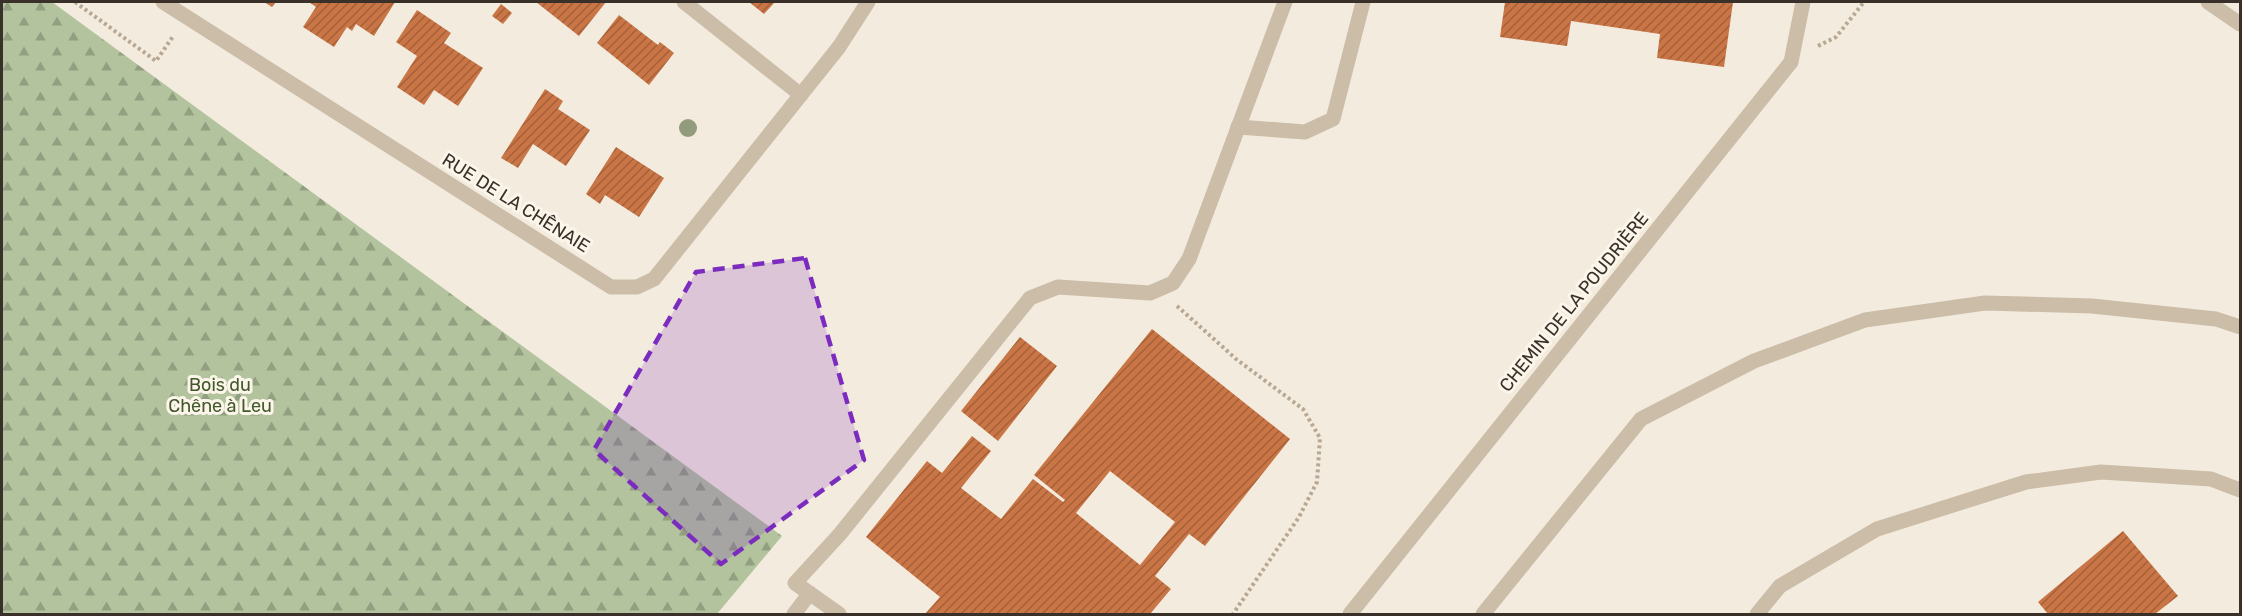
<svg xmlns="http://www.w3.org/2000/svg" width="2242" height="616" viewBox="0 0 2242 616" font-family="Rubik,sans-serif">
<defs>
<pattern id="forest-firs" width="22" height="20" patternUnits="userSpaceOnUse" patternTransform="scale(1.5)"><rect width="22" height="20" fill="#b2c39d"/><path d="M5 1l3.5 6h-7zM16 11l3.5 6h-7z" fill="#929f80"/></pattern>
<pattern id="building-hatch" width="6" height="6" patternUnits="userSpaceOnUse" patternTransform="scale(1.5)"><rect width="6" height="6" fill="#ca7545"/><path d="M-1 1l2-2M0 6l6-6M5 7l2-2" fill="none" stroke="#a5603a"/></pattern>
</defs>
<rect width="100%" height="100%" fill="#f3ecde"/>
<path fill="url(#forest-firs)" d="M2,2H52L782,536L717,614H2Z"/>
<path fill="url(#building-hatch)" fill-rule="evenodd" d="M264,2H276L272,7Z
M309,2H395L374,36L356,24L352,31L347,27L334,47L303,27L316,7Z
M536,2H606L579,36Z
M749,2H775L764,14Z
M1505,2H1733L1724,67L1657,58L1660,34L1571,21L1567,46L1500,37Z
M501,4L512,13L503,24L492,16Z
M417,10L451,33L444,43L483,68L458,106L434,90L424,105L397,87L417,56L396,42Z
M619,15L658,45L660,42L674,53L649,85L597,43Z
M545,89L563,101L558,109L590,130L566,166L533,144L518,168L501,158Z
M616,147L664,178L639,217L605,195L600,204L586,194Z
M1152,329L1290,439L1205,546L1189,534L1155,576L1171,589L1150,614H925L940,597L866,537L927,461L942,473L972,436L991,451L961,488L1001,519L1033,479L1063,502L1065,500L1034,475ZM1110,471L1175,522L1140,565L1076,513Z
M1020,337L1057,366L998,441L961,411Z
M2123,531L2178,596L2155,614H2048L2038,602Z"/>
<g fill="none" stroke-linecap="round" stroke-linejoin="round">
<path stroke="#b8a793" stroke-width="4" stroke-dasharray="3 3" stroke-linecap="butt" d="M75,2L156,61L174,35
M1818,46L1836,37L1864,2
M1177,306L1236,359L1303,409L1320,438L1317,482L1299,517L1233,614"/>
<path stroke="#ccbda9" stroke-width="15" d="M1238,127L1305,132L1333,119L1363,2
M794,614L810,593
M839,614L795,583L840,534L1030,298L1058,287L1150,293L1173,283L1189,259"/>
<path stroke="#ccbda9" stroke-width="15" d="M163,2L611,287H637L654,279L839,47L868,2
M684,2L801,95
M2208,2L2240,24
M1189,259L1285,2
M1350,614L1791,62L1803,2
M1483,614L1641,419L1754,361L1865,320L1985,303L2092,306L2216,319L2240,327
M1757,614L1780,586L1877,529L2026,482L2101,472L2211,479L2240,490"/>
</g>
<circle fill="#929b7c" cx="688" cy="128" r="9"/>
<path fill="#7b2cbf" fill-opacity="0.2" stroke="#7b2cbf" stroke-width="4.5" stroke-dasharray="12 8" stroke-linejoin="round" d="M805,258L864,460L721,564L594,450L696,272Z"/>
<g text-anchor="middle" stroke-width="6" stroke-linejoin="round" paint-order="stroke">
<g font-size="18" fill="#393029" stroke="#fbf5ea">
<text transform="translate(516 203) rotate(32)" y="6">RUE DE LA CHÊNAIE</text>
<text transform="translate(1574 302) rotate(-51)" y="6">CHEMIN DE LA POUDRIÈRE</text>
</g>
<g font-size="18" fill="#43582c" stroke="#fbf5ea">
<text x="220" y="391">Bois du<tspan x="220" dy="21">Chêne à Leu</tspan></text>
</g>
</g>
<rect width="2242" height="616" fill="none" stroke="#393029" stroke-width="6"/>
</svg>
